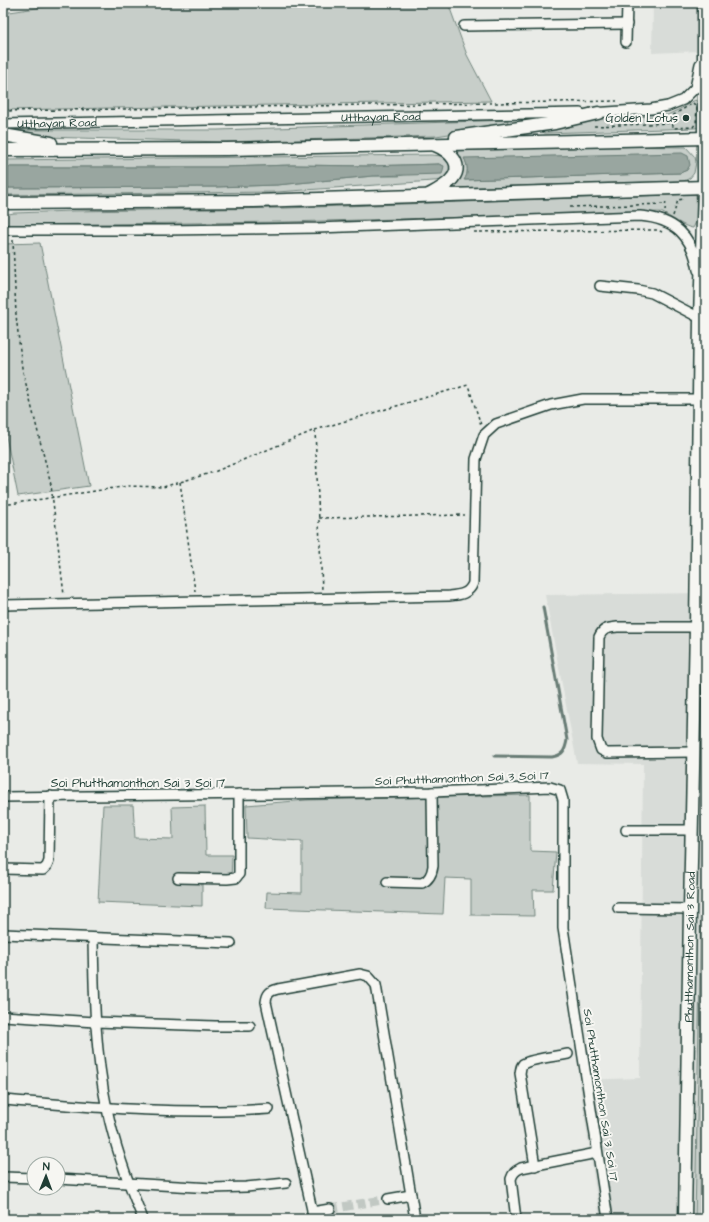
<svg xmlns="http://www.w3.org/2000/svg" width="709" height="1222" viewBox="0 0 709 1222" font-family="'Architects Daughter',sans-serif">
<rect width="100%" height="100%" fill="#e9ebe7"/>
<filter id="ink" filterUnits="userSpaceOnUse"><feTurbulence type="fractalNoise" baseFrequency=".025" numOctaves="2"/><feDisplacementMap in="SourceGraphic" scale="8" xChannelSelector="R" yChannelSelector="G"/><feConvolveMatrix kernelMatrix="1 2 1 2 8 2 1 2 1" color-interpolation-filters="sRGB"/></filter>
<g filter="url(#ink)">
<path fill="#d8dcd8" d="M653,3H699V51L652,53Z
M706,593V1219H600L579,1080L640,1078L643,764L577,763L545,595Z"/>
<path fill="#c7cec9" stroke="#73867e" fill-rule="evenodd" d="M70,3H448L467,55L491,101L3,110V13Z
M695,100L698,102L700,110L699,127L695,128L545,133L542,132L541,127L591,120L667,115L680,109Z
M508,120L507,125L436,136L224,142L44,137L15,132L16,130H218Z
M611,146L686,147L695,157L696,162L694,173L690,178L684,181L450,188L454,183L451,151ZM465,159L687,170L680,173L465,180C468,173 468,166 465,159Z
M431,155L442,156L450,163L452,172L447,180L277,192L3,195V188L216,187L277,185L373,176H399L439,164L367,166L292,165L226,167H3V160Z
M696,194L697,220L693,228C686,228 669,216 661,212L286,222L3,225V215L14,213L73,211L286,208Z
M40,243L89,486L18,496L3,421V244Z
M706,679V1219H695Z
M530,795V851L556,852L553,890H533L534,916L471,915V879L445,878L443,914L266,908L267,892L302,893V841L247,838L246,805L307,800Z
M103,805H133L135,838L173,839L172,807L205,806L206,855H232L231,881L202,882V906L98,902Z"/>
<path fill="#99a6a0" stroke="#687c75" d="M682,153L688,156L690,165L687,170L680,173L464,180C469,173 468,166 464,158Z
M439,164L444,166L442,174L373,176L277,185L216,187L3,188V167H226L292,165L367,166Z"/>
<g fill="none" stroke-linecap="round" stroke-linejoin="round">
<path stroke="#687c75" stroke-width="3" d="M494,756L552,757C563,755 565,751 567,740L543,607"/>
<path stroke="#c1c8c3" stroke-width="9" stroke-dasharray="9 4.5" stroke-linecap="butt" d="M330,1209L388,1199"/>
<defs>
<g id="minor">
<path d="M464,26L627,24"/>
<path d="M626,42L627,3"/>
<path d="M592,113L651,109L668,106L683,100L695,88L700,64"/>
<path id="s1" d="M3,124L580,113"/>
<path d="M3,230H165L317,228L640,216C675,219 692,235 698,270"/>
<path d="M600,286L638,290L652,293L700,318"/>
<path d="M3,605L449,596C460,595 469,594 473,583L476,459L484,435L496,424L551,405L583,399H699"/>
<path d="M693,752L607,753L601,750L597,739L599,637C603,628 608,628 617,627H696"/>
<path d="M3,797L432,792L550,787L560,790L563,800V928L608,1219"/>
<path d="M626,830H691"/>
<path d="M3,869L43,870L47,866L49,861L50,796"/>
<path d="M178,878L227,879L236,878L239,874V794"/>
<path d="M387,882L422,883C429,880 432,874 433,866L432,792"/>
<path d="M618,908L690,909"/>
<path d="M3,934L231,943"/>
<path d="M93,939C94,996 95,1053 107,1109C115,1147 128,1183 143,1219"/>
<path d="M3,1016L95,1022L215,1026H250"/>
<path d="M3,1100C92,1107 181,1115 269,1109"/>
<path d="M535,1166L520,1073C521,1070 520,1067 523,1064C530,1059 558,1056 568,1054"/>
<path d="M3,1177L34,1178"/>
<path d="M58,1179L212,1188L246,1187L286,1183"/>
<path d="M388,1199L411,1195"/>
<path d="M312,1212L330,1209"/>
<path d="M314,1219L266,1002C267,993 270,991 278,989L360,974L368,976L376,985L415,1219"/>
<path d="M516,1219L511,1179C513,1173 515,1171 521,1168L597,1153"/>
</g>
<g id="major">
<path d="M3,135L51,143"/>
<path d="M456,137L555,123L598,113"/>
<path d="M3,150L227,149L706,138"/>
<path d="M429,195C436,191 444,187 450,181C466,166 450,151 435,145"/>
<path d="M3,203L254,201L706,187"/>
<path id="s2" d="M685,1219L690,909L696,627L700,318L704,187V3"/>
</g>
</defs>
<use href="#minor" stroke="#1f3d34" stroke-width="12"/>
<use href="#major" stroke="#1f3d34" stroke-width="15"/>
<path stroke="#1f3d34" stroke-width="1.5" stroke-dasharray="3 3" stroke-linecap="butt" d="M693,103L697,107L696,123L693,127L673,128L672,116Z
M3,111L617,101
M594,126L672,123
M570,207L666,204
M665,211L666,199
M673,216L678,200L684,199
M474,232L658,230L662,232
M13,240L16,315L22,368L51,485L64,595
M315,430L322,590
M180,482L195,591
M3,505L128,486L163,487L214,472L315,430L468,385L481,425
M319,518L465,515"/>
<use href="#minor" stroke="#f6f6f2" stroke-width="9"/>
<use href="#major" stroke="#f6f6f2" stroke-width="12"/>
</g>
</g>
<circle fill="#1f3d34" stroke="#f6f6f2" stroke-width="1.5" cx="686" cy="118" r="4"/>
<g text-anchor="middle" stroke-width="4" stroke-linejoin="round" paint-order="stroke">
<g font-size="12" fill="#1f3d34" stroke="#f6f6f2">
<text dy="4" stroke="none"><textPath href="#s1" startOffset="378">Utthayan Road</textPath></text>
<text dy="4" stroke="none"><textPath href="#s1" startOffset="54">Utthayan Road</textPath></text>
<text transform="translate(462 778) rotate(-2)" y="4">Soi Phutthamonthon Sai 3 Soi 17</text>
<text x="138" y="787">Soi Phutthamonthon Sai 3 Soi 17</text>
<text dy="4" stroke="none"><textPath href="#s2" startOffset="272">Phutthamonthon Sai 3 Road</textPath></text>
<text transform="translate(601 1095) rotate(81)" y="4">Soi Phutthamonthon Sai 3 Soi 17</text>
</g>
<g font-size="12" fill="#1f3d34" stroke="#f6f6f2" text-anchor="end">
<text x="678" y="122">Golden Lotus</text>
</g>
</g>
<rect width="709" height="1222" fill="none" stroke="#f6f6f2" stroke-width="16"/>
<rect x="8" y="8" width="693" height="1206" fill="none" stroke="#1f3d34" stroke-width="1.5" filter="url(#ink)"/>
<g transform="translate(46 1176) rotate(1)"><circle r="19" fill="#f6f6f2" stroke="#a0aca6"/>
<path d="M0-3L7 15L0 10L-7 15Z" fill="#1f3d34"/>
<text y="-6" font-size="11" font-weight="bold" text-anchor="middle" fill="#1f3d34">N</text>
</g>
</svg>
